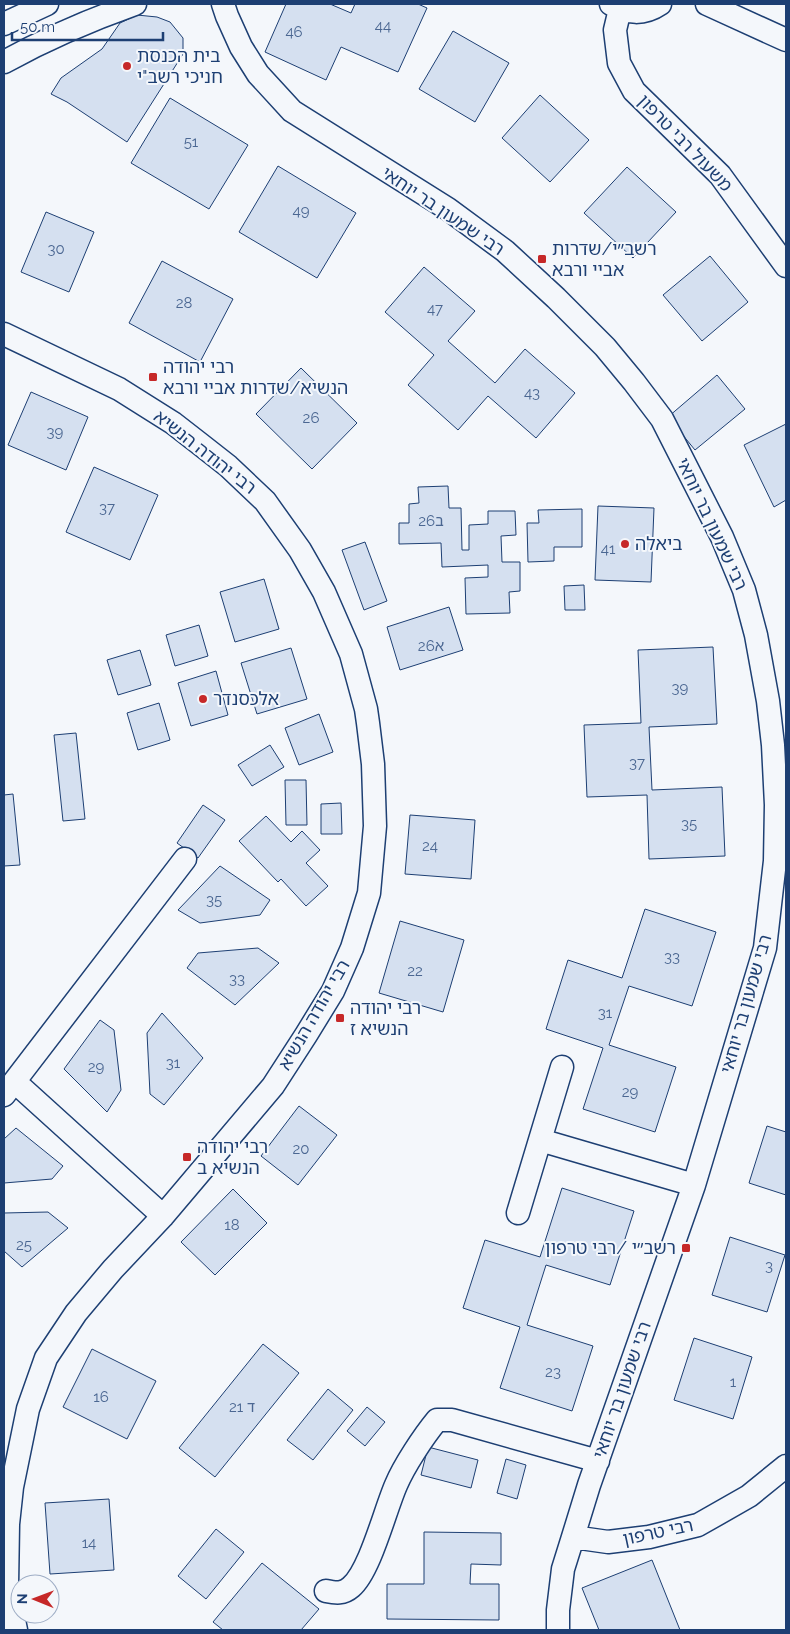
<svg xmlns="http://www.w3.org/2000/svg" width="790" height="1634" viewBox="0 0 790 1634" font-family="Raleway,'Noto Sans Hebrew',sans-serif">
<rect width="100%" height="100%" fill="#f4f7fb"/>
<path fill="#d5e0f0" stroke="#1d3f73" d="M286,4H330L351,13L355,4H418L427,8L398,72L341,47L326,80L265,52Z
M137,15L157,17L170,22L183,38V54L127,142L67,102L51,94L61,78L102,49L120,23Z
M453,31L509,63L475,122L419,89Z
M540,95L589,140L550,182L502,138Z
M170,98L248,145L209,209L131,163Z
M278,166L356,213L317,278L239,232Z
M627,167L676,212L633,258L584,213Z
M46,212L94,232L69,292L21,272Z
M710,256L748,302L702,341L663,295Z
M162,261L233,299L200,362L129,323Z
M424,267L475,311L448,341L495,383L525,349L575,393L536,438L488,396L458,430L408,385L434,355L385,312Z
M301,368L357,423L312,469L256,414Z
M717,375L745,409L695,450L668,417Z
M31,392L88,417L66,470L8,445Z
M786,424V500L774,507L744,445Z
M94,467L158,495L130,560L66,532Z
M448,486L449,508H461L462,550H469V525L488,524V511H515L516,535L501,536L502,562H520V591L509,592L510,613L466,614L465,578L488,577V565L442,567L441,543L399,544V523H409V504L419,503L418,487Z
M598,506L654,508L651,582L595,580Z
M582,509V547H554V561L528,562L527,523H539L538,510Z
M365,542L387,601L364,610L342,550Z
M264,579L279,629L235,642L220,592Z
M584,585L585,610H565L564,586Z
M449,607L463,650L400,670L387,627Z
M199,625L208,656L175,666L166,635Z
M713,647L717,724L649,727L652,790L722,787L725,856L649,859L647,795L587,797L584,725L641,723L638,650Z
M291,648L307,699L257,714L241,663Z
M140,650L151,685L118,695L107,660Z
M216,671L228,715L191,726L178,683Z
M159,703L170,740L138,750L127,713Z
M319,714L333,752L299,765L285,728Z
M76,733L85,819L63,821L54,735Z
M270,745L284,767L252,786L238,765Z
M285,780H306L307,825H286Z
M13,794L20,865L4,866V795Z
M341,803L342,834H321V804Z
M203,805L225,820L198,858L177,843Z
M410,815L475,820L471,879L405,874Z
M266,816L291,842L302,831L320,850L306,863L328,886L306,906L281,879L278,882L239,841Z
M220,866L270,900L260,915L200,923L178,910Z
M645,909L716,932L692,1006L629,986L609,1045L676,1067L655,1132L583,1109L603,1048L546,1029L568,960L622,978Z
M400,921L464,940L443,1012L379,993Z
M258,948L279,963L235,1005L187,968L198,953Z
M162,1013L203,1058L164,1105L150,1094L147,1033Z
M100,1020L114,1030L121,1090L107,1112L64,1069Z
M299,1106L337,1135L298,1185L261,1156Z
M767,1126L786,1132V1195L749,1183Z
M16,1128L63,1166L52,1179L4,1183V1139Z
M562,1188L634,1211L610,1285L546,1265L527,1325L593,1346L572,1411L500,1388L520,1327L463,1308L485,1240L540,1257Z
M233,1189L267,1223L215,1275L181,1242Z
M48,1212L68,1228L22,1267L4,1251V1213Z
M730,1237L785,1255L767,1312L712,1295Z
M694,1338L752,1357L733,1419L674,1400Z
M263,1344L299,1373L215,1477L179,1448Z
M92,1349L156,1381L127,1439L63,1407Z
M328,1389L353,1410L313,1460L287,1440Z
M367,1407L385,1422L365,1446L347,1431Z
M428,1447L478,1460L471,1488L421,1475Z
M506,1459L526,1465L517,1499L497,1493Z
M109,1499L114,1570L50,1574L45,1503Z
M216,1529L244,1552L206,1599L178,1576Z
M424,1532L501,1533V1565L471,1564L470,1584H499V1620L387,1619V1584H424Z
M652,1560L680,1630H599L582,1588Z
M262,1563L319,1609L301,1630H223L213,1622Z"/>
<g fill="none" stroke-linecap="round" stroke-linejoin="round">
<defs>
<path id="minor" d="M223,4L227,16L241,47L258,74L292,111L448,209L505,251L556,298L605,347L634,382L662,419L722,537L744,590L756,635L768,701L773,745L776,805L775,861L765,948L694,1185L589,1485L573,1537L563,1569L558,1610V1630
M611,4C627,14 644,15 660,4
M707,4L786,40
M620,9L615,30L619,63L634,91L720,175L786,266
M4,24L47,4
M4,62C46,39 90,20 135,4
M4,334L119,389L173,423L200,444L228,466L265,501L300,550L324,592L351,654L366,709L368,723L373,764L375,826L369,893L352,948L333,991L306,1035L273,1086L163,1216L113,1269L76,1313L46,1358L28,1409L12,1487L8,1524L7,1586L16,1630
M15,1082L163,1216
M4,1095L185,859
M540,1140L694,1185
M518,1213L562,1067
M573,1537L608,1542L649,1537L698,1525L749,1496L786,1466
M326,1591C336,1593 343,1594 351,1587C370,1571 385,1510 396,1485C404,1466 423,1437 437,1420H452L598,1461"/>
</defs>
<use href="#minor" stroke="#1d3f73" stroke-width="25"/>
<use href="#minor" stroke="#f4f7fb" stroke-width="22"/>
</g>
<g fill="#c62828" stroke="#f4f7fb" stroke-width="2">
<circle cx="127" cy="66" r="5"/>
<rect x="537" y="254" width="10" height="10" rx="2.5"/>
<rect x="148" y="372" width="10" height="10" rx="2.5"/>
<circle cx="625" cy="544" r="5"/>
<circle cx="203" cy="699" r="5"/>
<rect x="335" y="1013" width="10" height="10" rx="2.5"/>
<rect x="182" y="1152" width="10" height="10" rx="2.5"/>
<rect x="681" y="1243" width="10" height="10" rx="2.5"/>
</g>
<g text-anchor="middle" stroke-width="4" stroke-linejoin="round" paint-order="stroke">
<g font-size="15" fill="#4b6792">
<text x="383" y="31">44</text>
<text x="294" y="37">46</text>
<text x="191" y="147">51</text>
<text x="301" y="216">49</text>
<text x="56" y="254">30</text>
<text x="184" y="308">28</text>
<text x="435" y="314">47</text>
<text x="532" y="398">43</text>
<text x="311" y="423">26</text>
<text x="55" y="437">39</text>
<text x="107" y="513">37</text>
<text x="431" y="526">26ב</text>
<text x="608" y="554">41</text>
<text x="431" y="651">26א</text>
<text x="680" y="693">39</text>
<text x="637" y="768">37</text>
<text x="689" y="829">35</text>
<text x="430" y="851">24</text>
<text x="214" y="905">35</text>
<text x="672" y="962">33</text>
<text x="415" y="976">22</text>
<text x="237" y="984">33</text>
<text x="605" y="1018">31</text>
<text x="173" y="1068">31</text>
<text x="96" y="1072">29</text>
<text x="630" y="1097">29</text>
<text x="301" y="1154">20</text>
<text x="232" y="1230">18</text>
<text x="24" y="1250">25</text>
<text x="769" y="1271">3</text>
<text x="553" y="1377">23</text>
<text x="733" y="1387">1</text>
<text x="101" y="1402">16</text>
<text x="242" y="1412">21 ד</text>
<text x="89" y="1548">14</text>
</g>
<g font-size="18" fill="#1d3f73" stroke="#f4f7fb" text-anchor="start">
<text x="137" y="62">בית הכנסת<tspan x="137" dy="21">חניכי רשב"י</tspan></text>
<text x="552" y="255">רשב״י/שדרות<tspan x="552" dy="21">אביי ורבא</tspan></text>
<text x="163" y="373">רבי יהודה<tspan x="163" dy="21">הנשיא/שדרות אביי ורבא</tspan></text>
<text x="635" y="550">ביאלה</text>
<text x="213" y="705">אלכסנדר</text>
<text x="350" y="1014">רבי יהודה<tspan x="350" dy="21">הנשיא ז</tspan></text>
<text x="197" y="1153">רבי יהודה<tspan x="197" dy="21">הנשיא ב</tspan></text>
<text x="676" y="1254" text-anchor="end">רשב״י /רבי טרפון</text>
</g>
<g font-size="18" fill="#1d3f73" stroke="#f4f7fb">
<text transform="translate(685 143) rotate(46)" y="6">משעול רבי טרפון</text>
<text transform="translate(443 211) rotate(34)" y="6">רבי שמעון בר יוחאי</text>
<text transform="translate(205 452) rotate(38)" y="6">רבי יהודה הנשיא</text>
<text transform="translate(712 524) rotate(65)" y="6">רבי שמעון בר יוחאי</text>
<text transform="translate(746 1004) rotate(-74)" y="6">רבי שמעון בר יוחאי</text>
<text transform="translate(314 1015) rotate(-60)" y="6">רבי יהודה הנשיא</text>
<text transform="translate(622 1390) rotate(-71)" y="6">רבי שמעון בר יוחאי</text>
<text transform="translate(658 1532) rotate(-12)" y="6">רבי טרפון</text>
</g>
</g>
<rect width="790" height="1634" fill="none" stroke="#1d3f73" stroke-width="10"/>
<g transform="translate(35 1599) rotate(271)"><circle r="24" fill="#f4f7fb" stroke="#9eadc5"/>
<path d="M0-4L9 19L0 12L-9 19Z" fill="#c62828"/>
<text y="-8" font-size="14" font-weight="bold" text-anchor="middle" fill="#1d3f73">N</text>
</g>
<path d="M12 32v8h151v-8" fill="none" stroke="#1d3f73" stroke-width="2.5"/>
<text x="20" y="32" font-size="15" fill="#1d3f73" stroke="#f4f7fb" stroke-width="4" paint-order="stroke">50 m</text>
</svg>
